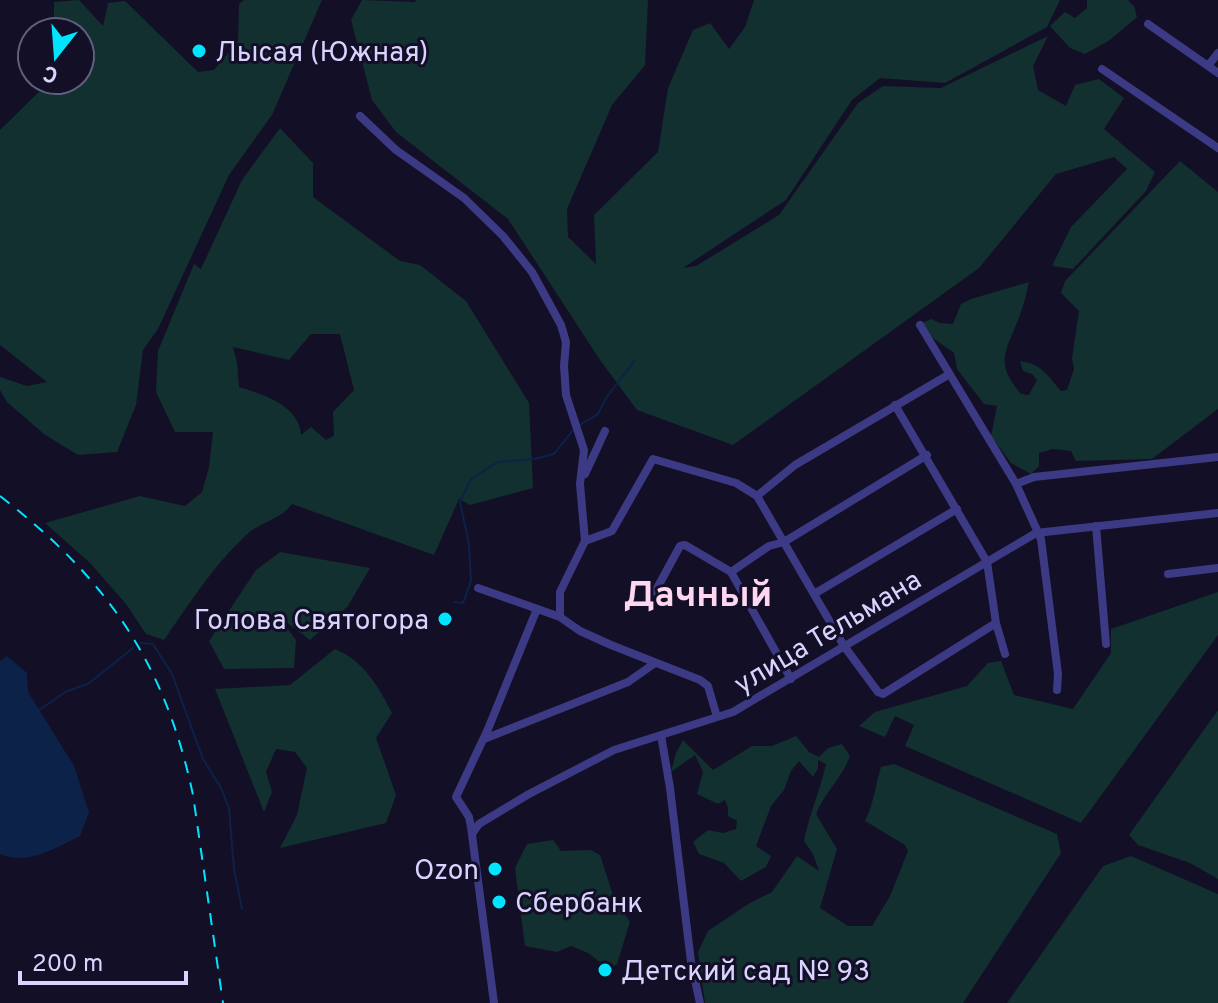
<svg xmlns="http://www.w3.org/2000/svg" width="1218" height="1003" viewBox="0 0 1218 1003" font-family="Overpass,sans-serif">
<rect width="100%" height="100%" fill="#130f26"/>
<path fill="#12302f" fill-rule="evenodd" d="M79,0L103,26L108,3L125,1L198,72L214,70L238,41L239,4L244,0H322L272,115L229,175L158,329L143,350L136,405L117,452L78,455L44,434L7,402L0,390V377L27,386L47,382L0,345V130L51,80H80V32H54V2Z
M362,0L414,2L417,0H648L645,65L612,105L567,209L568,237L596,264L594,215L658,152L668,88L693,30L710,23L729,49L745,27L754,0H1060L1047,27L945,83L880,78L852,100L786,200L683,268L696,266L779,215L858,103L883,86L941,88L1048,36L1033,66L1038,90L1066,106L1075,85L1099,79L1124,98L1104,129L1155,172L1146,191L1073,269L1052,266L1071,227L1127,169L1114,157L1056,174L979,268L733,445L637,410L600,360L508,219L396,132L372,100L351,20Z
M1087,0H1128L1134,6L1137,17L1110,40L1085,54L1070,48L1050,26L1065,12L1075,18L1087,8Z
M280,128L313,163V197L400,261L420,265L466,301L529,403L533,488L470,505L459,499L434,555L292,504C280,520 260,522 246,535C213,566 189,604 164,640L146,634L126,604L90,563L45,523L140,496L185,506L202,492L209,467L213,432H175L156,392L158,351L194,264L201,269L242,180ZM311,334H340L354,390L333,412L334,436L326,440L311,427L301,435C300,406 263,394 239,387L237,362L233,347L289,360Z
M1180,161L1218,192V409L1152,459L1076,461L1071,451L1053,449L1039,453V466L1031,474L1011,463L991,436L997,406L984,404L957,369L954,353L933,338L922,323L931,319L940,323L953,324L961,304L971,299L1029,282C1026,296 1022,312 1016,325C1003,356 997,365 1021,394L1029,395L1037,380L1032,374L1023,371L1020,361C1042,364 1047,375 1061,391L1067,390L1074,369L1072,358L1079,311L1061,293L1065,281Z
M280,552L370,568L348,606L310,640L278,616L296,640L294,668L224,669L209,641L256,570Z
M1218,592V635L1081,823L905,746L914,725L895,716L885,737L859,726L875,712L967,686L988,663L1001,661L1014,695L1073,709L1111,653V629Z
M335,649C364,661 378,686 392,713L376,738L396,795L386,823L280,848L297,815L307,768L295,752L276,749L266,772L272,792L264,812L215,689L290,685Z
M1218,710V879L1190,863L1138,845L1129,835Z
M796,736L809,752L819,757L828,748L842,744L850,756C842,778 825,792 816,814L837,849L820,908L848,926H872L890,896L908,851L905,845L865,821C874,803 875,786 881,767L894,764L1057,834L1061,853L963,1003H705L698,952L708,931L748,904L772,892L797,856L819,871L813,854L804,841C809,815 820,791 826,764L818,760V768L813,777L799,761L791,771L784,790L771,806L756,846L771,856L766,867L741,881L724,863L699,854L693,842L708,830L723,833L736,829L737,821L728,816V808L725,800L718,804L697,794L703,772L695,755L671,772L676,753L683,740L713,770L752,746H772Z
M553,840L561,851L591,850L600,855L614,898L630,922L617,964L609,969L588,953L571,946L557,952L525,946L515,868L527,844Z
M1131,856L1218,894V1003H1007L1103,866Z"/>
<path fill="#0c2248" d="M7,656L27,673L28,692L74,766L89,812L80,836C56,848 26,866 0,854V661Z"/>
<g fill="none" stroke-linecap="round" stroke-linejoin="round">
<path stroke="#0c2248" stroke-width="2" d="M580,425L598,414L606,398L635,360
M455,602L463,603L471,581L469,544L460,502L471,479L498,462L534,459L554,454L574,429
M141,643L153,644L172,674L203,759L221,788L229,808L234,869L242,909
M39,710L67,691L88,684L133,648"/>
<path stroke="#3d3a85" stroke-width="8" d="M1148,24L1218,73
M1208,66L1218,53
M1102,69L1218,148
M360,116L396,150L464,198L503,236L532,272L561,325L566,342L564,366L566,395L584,450L580,484L585,541
M920,325L1016,484L1041,539L1058,674L1057,690
M895,405L987,562L996,623L1005,654
M585,474L605,431
M1016,484L1034,477L1218,457
M757,496L795,465L948,375
M1096,526L1106,644
M731,572L769,546L784,542L927,455
M1168,574L1218,568
M478,588L560,617L580,631L611,645L700,680L708,686L717,717
M655,592L680,546L685,545L731,572L791,679
M814,594L957,509
M560,617V592L585,541L612,531L653,459L736,483L757,496L844,646L878,692L883,694L996,623
M661,735L670,788L691,962L700,1003
M484,739L628,682L655,663
M472,834L479,824L529,794L614,750L733,712L1036,533L1218,513
M494,1003L471,827L469,817L456,797L488,729L537,609"/>
<path stroke="#00e5ff" stroke-width="2" stroke-dasharray="12 10" stroke-linecap="butt" d="M0,496C106,578 165,662 193,795L223,1003"/>
</g>
<g fill="#00e5ff" stroke="#130f26" stroke-width="3">
<circle cx="199" cy="51" r="8"/>
<circle cx="445" cy="619" r="8"/>
<circle cx="495" cy="869" r="8"/>
<circle cx="499" cy="902" r="8"/>
<circle cx="605" cy="970" r="8"/>
</g>
<g text-anchor="middle" stroke-width="6" stroke-linejoin="round" paint-order="stroke">
<g font-size="28" fill="#d9d4ff" stroke="#130f26" text-anchor="start">
<text x="215" y="61">Лысая (Южная)</text>
<text x="429" y="629" text-anchor="end">Голова Святогора</text>
<text x="479" y="879" text-anchor="end">Ozon</text>
<text x="515" y="912">Сбербанк</text>
<text x="621" y="980">Детский сад № 93</text>
</g>
<g font-size="28" fill="#d9d4ff" stroke="#130f26">
<text transform="translate(827 631) rotate(-31)" y="10">улица Тельмана</text>
</g>
<g font-size="36" font-weight="bold" fill="#ffd6f0" stroke="#130f26">
<text x="698" y="606">Дачный</text>
</g>
</g>
<g transform="translate(56 56) rotate(197)"><circle r="38" fill="#130f26" stroke="#625e7d" stroke-width="2"/>
<path d="M0-6L14 30L0 20L-14 30Z" fill="#00e5ff"/>
<text y="-12" font-size="22" font-weight="bold" text-anchor="middle" fill="#d9d4ff">С</text>
</g>
<path d="M20 971v12h166v-12" fill="none" stroke="#d9d4ff" stroke-width="4"/>
<text x="32" y="971" font-size="24" fill="#d9d4ff" stroke="#130f26" stroke-width="6" paint-order="stroke">200 m</text>
</svg>
